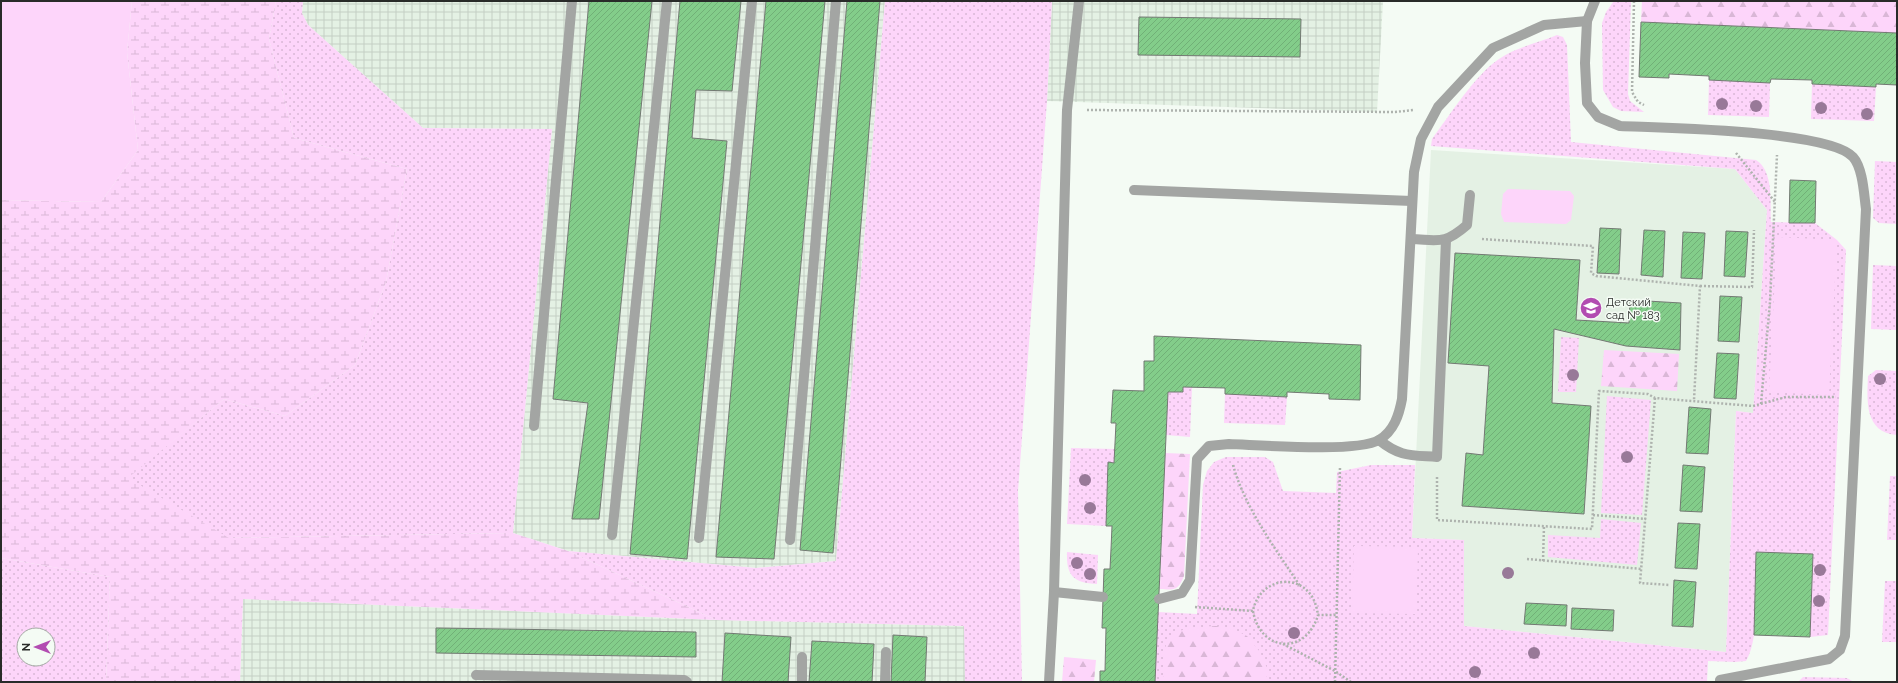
<svg xmlns="http://www.w3.org/2000/svg" width="1898" height="683" font-family="Raleway,sans-serif">
<defs>
<pattern id="industrial-grid" width="8" height="8" patternUnits="userSpaceOnUse"><rect width="8" height="8" fill="#e4f1e4"/><path d="M0 4h8M4 0v8" fill="none" stroke="#c4cfc4"/></pattern>
<pattern id="grass-dots" width="8" height="8" patternUnits="userSpaceOnUse"><rect width="8" height="8" fill="#fdd5fa"/><path d="M2 2h.1M6 6h.1" fill="none" stroke="#d9b7d6" stroke-width="1.8" stroke-linecap="round"/></pattern>
<pattern id="forest-firs" width="22" height="20" patternUnits="userSpaceOnUse"><rect width="22" height="20" fill="#fdd5fa"/><path d="M5 1l3.5 6h-7zM16 11l3.5 6h-7z" fill="#d9b7d6"/></pattern>
<pattern id="wetland-marsh" width="20" height="14" patternUnits="userSpaceOnUse"><rect width="20" height="14" fill="#fdd5fa"/><path d="M1 5h8M5 5V1M11 12h8M15 12V8" fill="none" stroke="#d9b7d6"/></pattern>
<pattern id="building-hatch" width="6" height="6" patternUnits="userSpaceOnUse"><rect width="6" height="6" fill="#83cd8a"/><path d="M-1 1l2-2M0 6l6-6M5 7l2-2" fill="none" stroke="#71b077"/></pattern>
</defs>
<rect width="100%" height="100%" fill="#f4fbf4"/>
<path fill="#e4f1e4" d="M1431,150L1735,169L1767,210L1753,413L1736,411L1726,652L1463,626L1464,540L1412,538Z"/>
<g fill="url(#industrial-grid)">
<path d="M303,1H885L836,561L756,568L568,551L513,533L552,129L423,128L308,25L302,13Z"/>
<path d="M1052,1H1383L1377,112L1047,101Z"/>
<path d="M243,599L716,620L965,626V682H240Z"/>
</g>
<g fill="url(#grass-dots)" fill-rule="evenodd">
<path d="M276,1H303L302,13L308,25L423,128L552,129L513,533L228,538L127,478L224,399L285,416L355,365L386,282L407,169L294,138L269,39Z"/>
<path d="M885,1H1052L1047,101L1018,491L1022,682H965L964,626L716,620L568,551L756,568L836,561Z"/>
<path d="M1614,1H1631L1628,94L1630,101L1644,112L1621,111L1613,107L1603,90L1602,23L1606,12Z"/>
<path d="M1557,35L1563,37L1567,45L1571,142L1756,160C1774,171 1770,203 1771,222L1815,223L1837,240L1846,250L1828,635L1810,637L1756,552C1756,580 1760,639 1746,661L1735,662L1708,661L1707,682H1155L1158,612L1197,614L1203,485L1207,471L1214,462L1226,457H1265L1273,462L1283,491L1336,493L1337,472L1371,465H1415L1412,538L1464,540V626L1726,652L1736,411L1753,413L1767,210L1735,169L1431,146L1432,139C1450,115 1475,75 1499,59C1517,47 1538,43 1557,35Z"/>
<path d="M1709,80L1770,83L1769,117L1708,115Z"/>
<path d="M1812,84L1876,87L1874,121L1811,119Z"/>
<path d="M1875,161L1897,162V224L1879,223L1873,218Z"/>
<path d="M1873,265L1897,266V330L1871,329Z"/>
<path d="M1561,337L1579,338L1576,392H1558Z"/>
<path d="M1876,370L1897,371V435C1864,433 1867,399 1868,376Z"/>
<path d="M1183,387H1192L1190,437L1166,435L1168,392H1183Z"/>
<path d="M1225,394L1287,397L1285,425L1224,423Z"/>
<path d="M1607,396L1651,400L1642,515L1601,513Z"/>
<path d="M1071,448L1115,449L1114,463H1108L1106,526L1067,524Z"/>
<path d="M1890,476H1897V540H1887Z"/>
<path d="M1601,519L1641,523L1637,565L1548,557V535L1600,538Z"/>
<path d="M1067,552L1098,555L1097,584C1074,583 1066,576 1067,552Z"/>
<path d="M1,558L110,577L106,682H1ZM24,635H48V659H24Z"/>
<path d="M1885,581H1897V642H1882Z"/>
<path d="M1803,677L1847,678L1854,682H1798Z"/>
</g>
<g fill="url(#forest-firs)">
<path d="M1642,1H1897V33L1641,22Z"/>
<path d="M1604,350L1679,354L1677,391L1601,386Z"/>
<path d="M1165,453L1190,454L1184,576C1178,591 1174,590 1160,589Z"/>
<path d="M1216,626L1235,630L1247,636L1260,652L1267,668V682H1163C1163,632 1167,629 1216,626Z"/>
<path d="M1064,657L1096,660L1094,682H1062Z"/>
</g>
<path fill="url(#wetland-marsh)" d="M132,1H276L269,39L294,138L407,169L386,282L355,365L285,416L224,399L128,478L229,538L513,533L568,551L716,620L243,599L240,682H106L110,577L1,558V200L101,202L138,150L127,52Z"/>
<g fill="#fdd5fa">
<path d="M1,1H132L127,52L138,150L101,202L1,200Z"/>
<path d="M1508,189L1570,191L1574,196L1571,220L1566,224L1504,222L1501,214L1503,194Z"/>
<path d="M1777,237L1837,240L1829,395L1769,392Z"/>
<path d="M1354,546L1418,547L1416,614L1352,613Z"/>
</g>
<g fill="url(#building-hatch)" stroke="#737973">
<path d="M589,1H652L599,519H572L588,403L553,399Z"/>
<path d="M680,1H741L732,91L696,90L692,138L727,141L687,559L630,554Z"/>
<path d="M766,1H825L774,559L716,557Z"/>
<path d="M847,1H880L833,553L800,550Z"/>
<path d="M1139,17L1301,19L1300,57L1138,55Z"/>
<path d="M1641,22L1897,33V85L1876,84V87L1812,84V80L1771,79L1770,83L1709,80V76L1669,74V78L1639,77Z"/>
<path d="M1790,180L1816,181L1815,223H1789Z"/>
<path d="M1600,228L1621,229L1619,274L1597,273Z"/>
<path d="M1644,230L1665,231L1663,277L1641,275Z"/>
<path d="M1726,231L1748,232L1745,277L1724,276Z"/>
<path d="M1683,232L1705,233L1702,279L1681,278Z"/>
<path d="M1455,253L1580,260L1576,320L1629,323L1630,300L1681,303L1680,350L1626,346L1554,329L1552,403L1591,406L1584,514L1462,506L1466,453L1483,455L1489,366L1448,363Z"/>
<path d="M1720,296L1742,297L1739,342L1718,341Z"/>
<path d="M1154,336L1361,345L1360,400L1329,399V394L1287,392V397L1225,394V388L1183,387V392H1168L1155,682H1100V671H1105L1106,628H1102L1104,569H1110L1111,549L1112,526H1106L1108,462L1114,463L1116,423H1111L1113,390L1144,391V361H1154Z"/>
<path d="M1717,353L1739,354L1736,399L1714,398Z"/>
<path d="M1689,407L1711,409L1708,454L1686,453Z"/>
<path d="M1683,465L1705,467L1702,512L1680,511Z"/>
<path d="M1678,523L1700,524L1697,569L1675,568Z"/>
<path d="M1756,552L1813,554L1810,637L1754,635Z"/>
<path d="M1674,580L1696,582L1693,627L1672,626Z"/>
<path d="M1526,603L1567,605L1566,626L1524,624Z"/>
<path d="M1572,608L1614,610L1613,631L1571,629Z"/>
<path d="M436,628L696,632V657L436,653Z"/>
<path d="M725,633L791,637L788,682H722Z"/>
<path d="M893,635L927,637L925,682H891Z"/>
<path d="M812,641L874,644L872,682H809Z"/>
</g>
<g fill="none" stroke-linecap="round" stroke-linejoin="round">
<g stroke="#aeb3ae" stroke-width="2.5" stroke-dasharray="2 2" stroke-linecap="butt">
<path d="M1634,1L1632,92L1638,102L1644,105"/>
<path d="M1087,110L1395,112L1414,110"/>
<path d="M1736,153L1775,202"/>
<path d="M1482,239L1593,246L1591,273L1596,276L1700,286L1694,400"/>
<path d="M1700,286L1752,287L1754,230"/>
<path d="M1655,398L1640,583L1670,585"/>
<path d="M1761,404L1770,302L1777,155"/>
<path d="M1233,465C1245,508 1275,548 1300,586"/>
<path d="M1437,477V520L1592,529L1599,391L1648,394L1655,398L1753,406L1786,397H1836"/>
<path d="M1593,515L1646,519"/>
<path d="M1527,559L1642,569"/>
<path d="M1543,561L1544,526"/>
<path d="M1195,607L1253,611C1258,582 1293,571 1311,595C1315,601 1317,608 1318,615H1337"/>
<path d="M1253,611C1260,652 1306,656 1318,615"/>
<path d="M1283,644L1335,671L1351,682"/>
<path d="M1335,682L1340,467"/>
</g>
<g stroke="#a3a5a3" stroke-width="10">
<path d="M1595,1L1587,21L1585,63L1587,103L1598,117L1620,126C1661,128 1829,130 1853,157C1863,168 1864,195 1866,209L1845,636L1840,650L1829,659L1720,680"/>
<path d="M1134,190L1412,201"/>
<path d="M1411,239C1439,240 1444,245 1467,225L1470,195"/>
<path d="M534,426L572,1"/>
<path d="M1379,440C1400,457 1411,455 1437,457L1446,240"/>
<path d="M612,535L667,1"/>
<path d="M699,538L752,1"/>
<path d="M790,540L836,1"/>
<path d="M1054,592L1103,597"/>
<path d="M1159,599L1182,593L1190,580L1197,459L1209,446L1229,444C1259,445 1356,453 1379,440C1394,431 1399,415 1402,399L1414,172L1421,139L1438,107L1493,48L1544,25L1587,21"/>
<path d="M476,675L684,680L687,682"/>
<path d="M802,682V657"/>
<path d="M885,682L886,652"/>
</g>
<path stroke="#a3a5a3" stroke-width="10" d="M1049,682L1054,592L1067,110L1079,1"/>
</g>
<g fill="#987998">
<circle cx="1722" cy="104" r="6"/>
<circle cx="1756" cy="106" r="6"/>
<circle cx="1821" cy="108" r="6"/>
<circle cx="1867" cy="114" r="6"/>
<circle cx="1573" cy="375" r="6"/>
<circle cx="1880" cy="379" r="6"/>
<circle cx="1627" cy="457" r="6"/>
<circle cx="1085" cy="480" r="6"/>
<circle cx="1090" cy="508" r="6"/>
<circle cx="1077" cy="563" r="6"/>
<circle cx="1820" cy="570" r="6"/>
<circle cx="1508" cy="573" r="6"/>
<circle cx="1090" cy="574" r="6"/>
<circle cx="1819" cy="601" r="6"/>
<circle cx="1294" cy="633" r="6"/>
<circle cx="1534" cy="653" r="6"/>
<circle cx="1475" cy="672" r="6"/>
</g>
<defs>
<g id="school-disc" transform="scale(1.15)"><circle r="9.5" fill="#b24cb1" stroke="#f4fbf4"/><path d="M0-5L7-2L0 1L-7-2ZM-4 1L0 2.5L4 1V4Q0 6-4 4Z" fill="#fff"/></g>
</defs>
<g fill-rule="evenodd">
<use href="#school-disc" x="1591" y="308"/>
</g>
<g text-anchor="middle" stroke-width="3" stroke-linejoin="round" paint-order="stroke">
<g font-size="11" fill="#292b29" stroke="#f4fbf4" text-anchor="start">
<text x="1606" y="306">Детский<tspan x="1606" dy="13">сад № 183</tspan></text>
</g>
</g>
<rect width="1898" height="683" fill="none" stroke="#292b29" stroke-width="4"/>
<g transform="translate(36 647) rotate(270)"><circle r="19" fill="#f4fbf4" stroke="#a3a8a3"/>
<path d="M0-3L7 15L0 10L-7 15Z" fill="#b24cb1"/>
<text y="-6" font-size="11" font-weight="bold" text-anchor="middle" fill="#292b29">N</text>
</g>
</svg>
